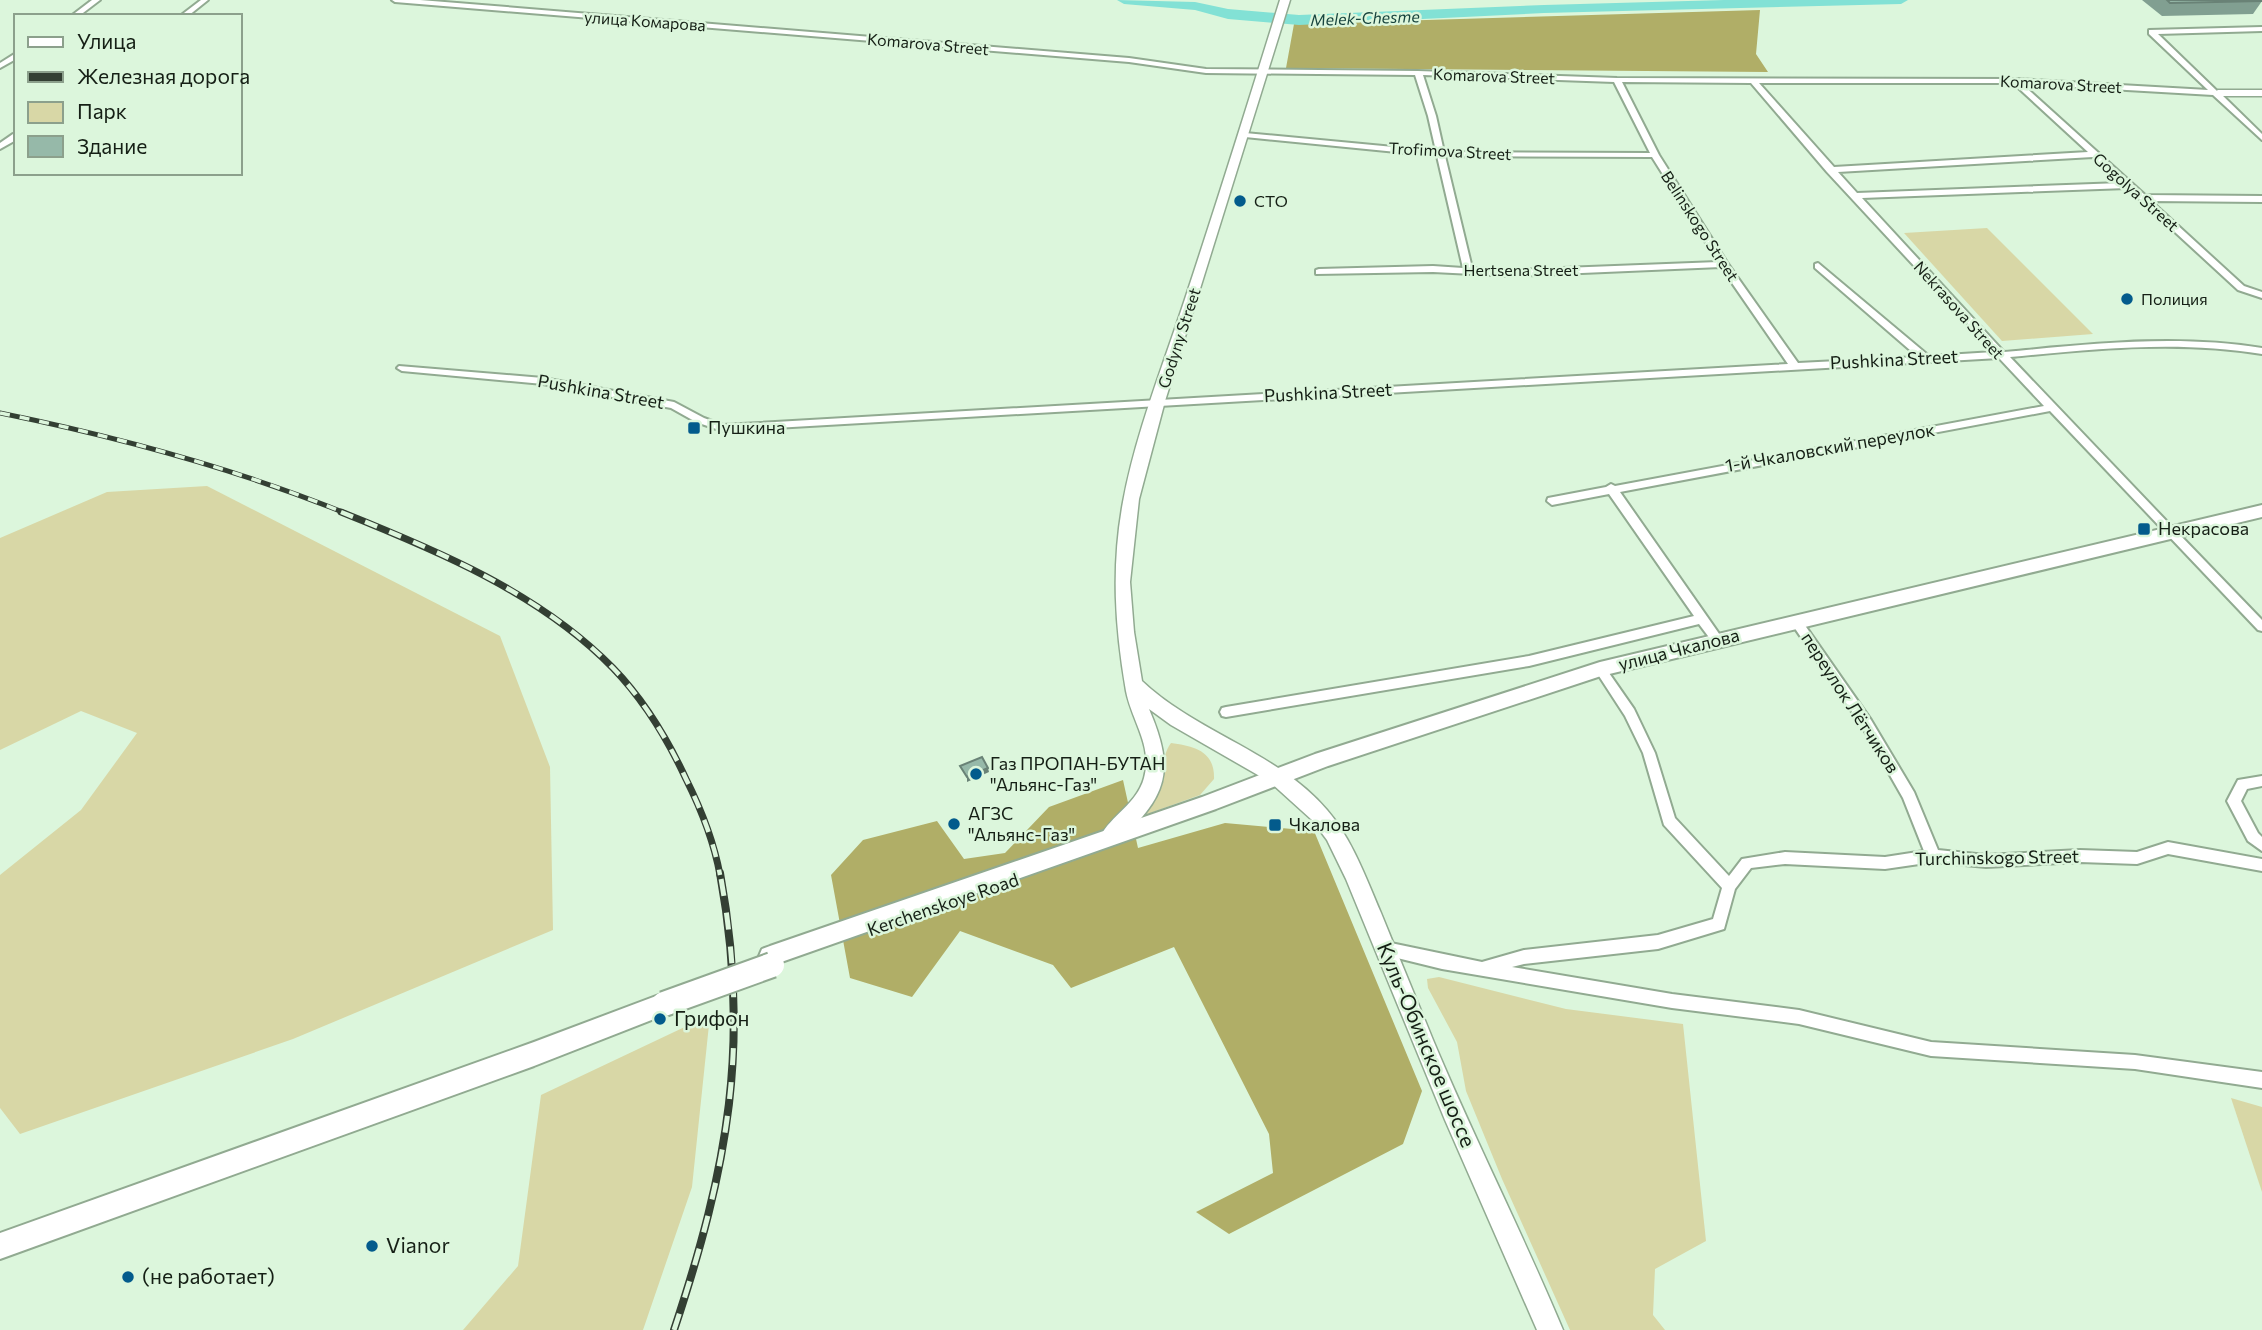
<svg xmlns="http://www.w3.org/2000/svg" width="2262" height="1330" font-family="Commissioner,sans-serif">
<rect width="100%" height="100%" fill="#dcf6dc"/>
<g fill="#d8d7a6">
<path d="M1987,228L2093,334L2002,341L1904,233Z"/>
<path d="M207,486L500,636L550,767L553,930L293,1039L20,1134L0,1108V875L81,810L137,733L81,711L0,750V538L107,492Z"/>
<path d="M1171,743C1194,746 1215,751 1214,779L1200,795L1142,816C1150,805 1160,796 1163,782C1166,767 1161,757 1171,743Z"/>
<path d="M1439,977L1566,1009L1683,1024L1706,1241L1655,1269L1653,1315L1665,1330H1570L1502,1179L1466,1091L1457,1042L1428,988L1427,979Z"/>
<path d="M710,1015L692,1187L643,1330H463L518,1266L541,1095Z"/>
<path d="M2231,1098L2262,1107V1192Z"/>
</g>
<g fill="#b0ae67">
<path d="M1760,10L1756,54L1768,72L1286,68L1294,24Z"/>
<path d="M1123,780L1138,848L1225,823L1314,831L1422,1091L1403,1144L1229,1234L1196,1212L1273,1173L1269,1134L1174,947L1071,988L1053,965L960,931L912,997L850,978L831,875L863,840L937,821L964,859L1005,853L1049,807Z"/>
</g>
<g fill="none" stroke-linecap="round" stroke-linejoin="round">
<path fill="#82e1d5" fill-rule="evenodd" d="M1117,0L1195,2L1228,9L1299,15L1544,5L1724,0H1908L1901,4L1544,13L1299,25L1228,19L1195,10L1124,4Z"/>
<g stroke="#91aa91" stroke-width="4">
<g id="minor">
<path d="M92,0H100L79,16H71Z"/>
<path d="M201,0H208L188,16H180Z"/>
<path d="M392,0H420L1129,58L1206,69L1418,71L1617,78L2015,79L2208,90L2149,34V30L2262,27V31L2158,34L2217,91H2221V94L2262,134V140L2213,95L2022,84L2145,195L2262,196V202L2151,201L2244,286L2262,292V298L2238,290L2127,188L1862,198L2004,352C2091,344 2176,334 2262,348V354C2177,340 2094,349 2010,357L2175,530L2176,534L2180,535L2262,620V631L2258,630L2050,411L1620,492L1722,638L1724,641L1722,644H1714L1699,624L1529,666L1226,717L1222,716L1220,712L1222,708L1226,707L1529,656L1694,616L1609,494L1552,505L1547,501L1548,498L1606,487L1611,484L1615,486L2044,406L1999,358L722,431L696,422L671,408L543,384L402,371L397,368L399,366L543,378L674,402L704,418L723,425L1788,364L1721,267L1512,276L1433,272L1316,274V270L1319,269L1433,266L1463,268L1437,156L1245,137L1241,135L1245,133L1436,151L1428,116L1415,75L1206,73L1129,62L395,2ZM1423,75L1614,82L1650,153L1444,152L1436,116ZM1622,82L1751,83L1827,172L1994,352L1929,356L1818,263L1815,264V268L1918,357L1798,363L1728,264L1659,155ZM1759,83H2013L2088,152L1834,167ZM1445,156L1652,157L1718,262L1512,270L1472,268ZM2093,157L2121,183L1857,193L1838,172Z"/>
<path d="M16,53V59L0,68V63Z"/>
<path d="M13,134H16V140L0,149V143Z"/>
<path d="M1800,623L1804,624L1871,720L1914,792L1938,850L1986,855L2080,850L2137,852L2168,842L2262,859V871L2168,854L2137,864L2080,862L1986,867L1933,862L1885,869L1785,864L1751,868L1735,889L1724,929L1658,949L1524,964L1512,967L1672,994L1799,1010L1931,1042L2135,1055L2262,1072V1088L2135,1069L1931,1056L1799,1024L1672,1008L1442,969L1381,954L1379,949L1381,944L1386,942L1482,962L1524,950L1658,935L1713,919L1722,888L1664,825L1643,753L1625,716L1599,676L1601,673H1609L1634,709L1655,753L1675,818L1729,876L1742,859L1785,852L1885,857L1924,851L1903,798L1863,728L1794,627Z"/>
<path d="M2262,776V786L2247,789L2241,801L2258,833L2262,837V851L2248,841L2227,801L2238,780Z"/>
</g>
</g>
<g stroke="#91aa91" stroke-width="3">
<path id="tertiary" d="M2262,90V96H2218L2213,93L2218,90Z"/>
</g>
<g stroke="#91aa91" stroke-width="3">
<path id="secondary" d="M1280,0H1290L1165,401L1139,499L1130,582L1134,632L1142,681C1197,733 1278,752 1327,810C1352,839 1366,878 1381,913C1398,955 1416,998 1433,1040C1474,1138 1522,1232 1563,1330H1537L1445,1120L1346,879L1327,840L1312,820L1270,782L1171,725L1149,709C1176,772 1167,796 1117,843L1110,845L1103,843L1100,837C1111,815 1137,804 1144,778C1153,745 1132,722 1126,691C1115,627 1111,567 1123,502C1136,432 1163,366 1185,299C1218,199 1249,100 1280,0Z"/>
</g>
<g stroke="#91aa91" stroke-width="4">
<g id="primary">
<path d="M2262,505V517L1601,676L1328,766L1216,809L770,966L762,963L759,956L762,949L770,946L1202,797L1315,754L1600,662Z"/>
<path d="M664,993L672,996L676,1004L672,1012L534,1066L0,1259V1233L534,1042Z"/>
</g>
</g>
<use href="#minor" fill="#fff" fill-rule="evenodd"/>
<use href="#tertiary" fill="#fff" fill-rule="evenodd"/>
<use href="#secondary" fill="#fff" fill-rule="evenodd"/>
<use href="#primary" fill="#fff" fill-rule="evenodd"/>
<g stroke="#333f33" stroke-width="5">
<path id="rail-far2" d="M0,413C118,437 234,468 345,513"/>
</g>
<g stroke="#333f33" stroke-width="7">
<path id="rail-far1" d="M341,512C436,550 540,593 613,668C643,699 668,740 686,779C701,809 714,842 720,875"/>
</g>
<g stroke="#333f33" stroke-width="8">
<path id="rail" d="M674,1330C728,1168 751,1043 720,873"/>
</g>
<use href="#rail-far2" stroke="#dcf6dc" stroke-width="3.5" stroke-dasharray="10" stroke-linecap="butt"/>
<use href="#rail-far1" stroke="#dcf6dc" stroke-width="4.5" stroke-dasharray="13" stroke-linecap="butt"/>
<use href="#rail" stroke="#dcf6dc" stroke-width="5" stroke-dasharray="17" stroke-linecap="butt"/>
<g stroke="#91aa91" stroke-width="28" stroke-linecap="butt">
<path id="primary-bridge" d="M664,1004L772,965"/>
</g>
<use href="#primary-bridge" stroke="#fff" stroke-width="24"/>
</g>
<path fill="#819f91" d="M2142,0H2261L2262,1L2253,14L2162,16Z"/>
<path fill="#698276" d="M988,768L989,772L967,782V777Z"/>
<g fill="#96b9a9" stroke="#698276" stroke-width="2">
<path d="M2167,0H2261L2262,1L2170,3Z"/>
<path d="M982,757L988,768L967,777L960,766Z"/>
</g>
<g fill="#035b8c" stroke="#dcf6dc" stroke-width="2.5">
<circle cx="1240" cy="201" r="7"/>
<circle cx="2127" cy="299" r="7"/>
<rect x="687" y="421" width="14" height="14" rx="3.5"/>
<rect x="2137" y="522" width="14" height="14" rx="3.5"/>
<circle cx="976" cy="774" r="7"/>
<circle cx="954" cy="824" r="7"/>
<rect x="1268" y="818" width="14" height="14" rx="3.5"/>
<circle cx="660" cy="1019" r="7"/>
<circle cx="372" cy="1246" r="7"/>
<circle cx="128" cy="1277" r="7"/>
</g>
<g text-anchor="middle" stroke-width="5" stroke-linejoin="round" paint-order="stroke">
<g font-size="16" font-style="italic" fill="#18443e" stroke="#dcf6dc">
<text transform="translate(1365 18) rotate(-2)" y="6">Melek-Chesme</text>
</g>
<g font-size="16" fill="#151f15" stroke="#dcf6dc">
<text transform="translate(645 21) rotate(4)" y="6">улица Комарова</text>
<text transform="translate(928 44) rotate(5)" y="6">Komarova Street</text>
<text transform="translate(1494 76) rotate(2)" y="6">Komarova Street</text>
<text transform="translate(2061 84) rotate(3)" y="6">Komarova Street</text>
<text transform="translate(1450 151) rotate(3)" y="6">Trofimova Street</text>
<text transform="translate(2136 192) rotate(42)" y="6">Gogolya Street</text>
<text transform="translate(1700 226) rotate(57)" y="6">Belinskogo Street</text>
<text x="1521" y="276">Hertsena Street</text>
<text transform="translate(1959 310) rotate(48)" y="6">Nekrasova Street</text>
<text transform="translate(1179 338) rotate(-72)" y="6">Godyny Street</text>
</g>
<g font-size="16" fill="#151f15" stroke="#dcf6dc" text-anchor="start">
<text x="1254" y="207">СТО</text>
<text x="2141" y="305">Полиция</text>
</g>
<g font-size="18" fill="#151f15" stroke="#dcf6dc">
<text transform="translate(1894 360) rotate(-3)" y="6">Pushkina Street</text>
<text transform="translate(601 392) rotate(10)" y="6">Pushkina Street</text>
<text transform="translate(1328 393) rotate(-3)" y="6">Pushkina Street</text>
<text transform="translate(1830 448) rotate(-10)" y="6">1-й Чкаловский переулок</text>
<text transform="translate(1679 650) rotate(-14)" y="6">улица Чкалова</text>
<text transform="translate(1850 703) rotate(57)" y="6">переулок Лётчиков</text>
<text transform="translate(1997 858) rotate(-1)" y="6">Turchinskogo Street</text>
<text transform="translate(943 905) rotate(-19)" y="6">Kerchenskoye Road</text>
</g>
<g font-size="18" fill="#151f15" stroke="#dcf6dc" text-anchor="start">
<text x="708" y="434">Пушкина</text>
<text x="2158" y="535">Некрасова</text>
<text x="990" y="770">Газ ПРОПАН-БУТАН<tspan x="990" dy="21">"Альянс-Газ"</tspan></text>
<text x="968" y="820">АГЗС<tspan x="968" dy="21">"Альянс-Газ"</tspan></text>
<text x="1289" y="831">Чкалова</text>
</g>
<g font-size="21" fill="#151f15" stroke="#dcf6dc" text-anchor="start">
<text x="674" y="1026">Грифон</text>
<text x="386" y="1253">Vianor</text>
<text x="142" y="1284">(не работает)</text>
</g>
<g font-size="21" fill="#151f15" stroke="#dcf6dc">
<text transform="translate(1426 1045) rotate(67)" y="7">Куль-Обинское шоссе</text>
</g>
</g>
<rect x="14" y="14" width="228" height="161" fill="#dcf6dc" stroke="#8ca08c" stroke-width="2"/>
<rect x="28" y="37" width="35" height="10" fill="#ffffff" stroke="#8ca08c" stroke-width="2"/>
<text x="77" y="49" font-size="21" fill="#151f15">Улица</text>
<rect x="28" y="72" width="35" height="10" fill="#333f33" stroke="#8ca08c" stroke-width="2"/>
<text x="77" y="84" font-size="21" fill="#151f15">Железная дорога</text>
<rect x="28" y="102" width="35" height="21" fill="#d8d7a6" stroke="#8ca08c" stroke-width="2"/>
<text x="77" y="119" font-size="21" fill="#151f15">Парк</text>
<rect x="28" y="136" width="35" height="21" fill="#96b9a9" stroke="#8ca08c" stroke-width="2"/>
<text x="77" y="154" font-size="21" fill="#151f15">Здание</text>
</svg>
